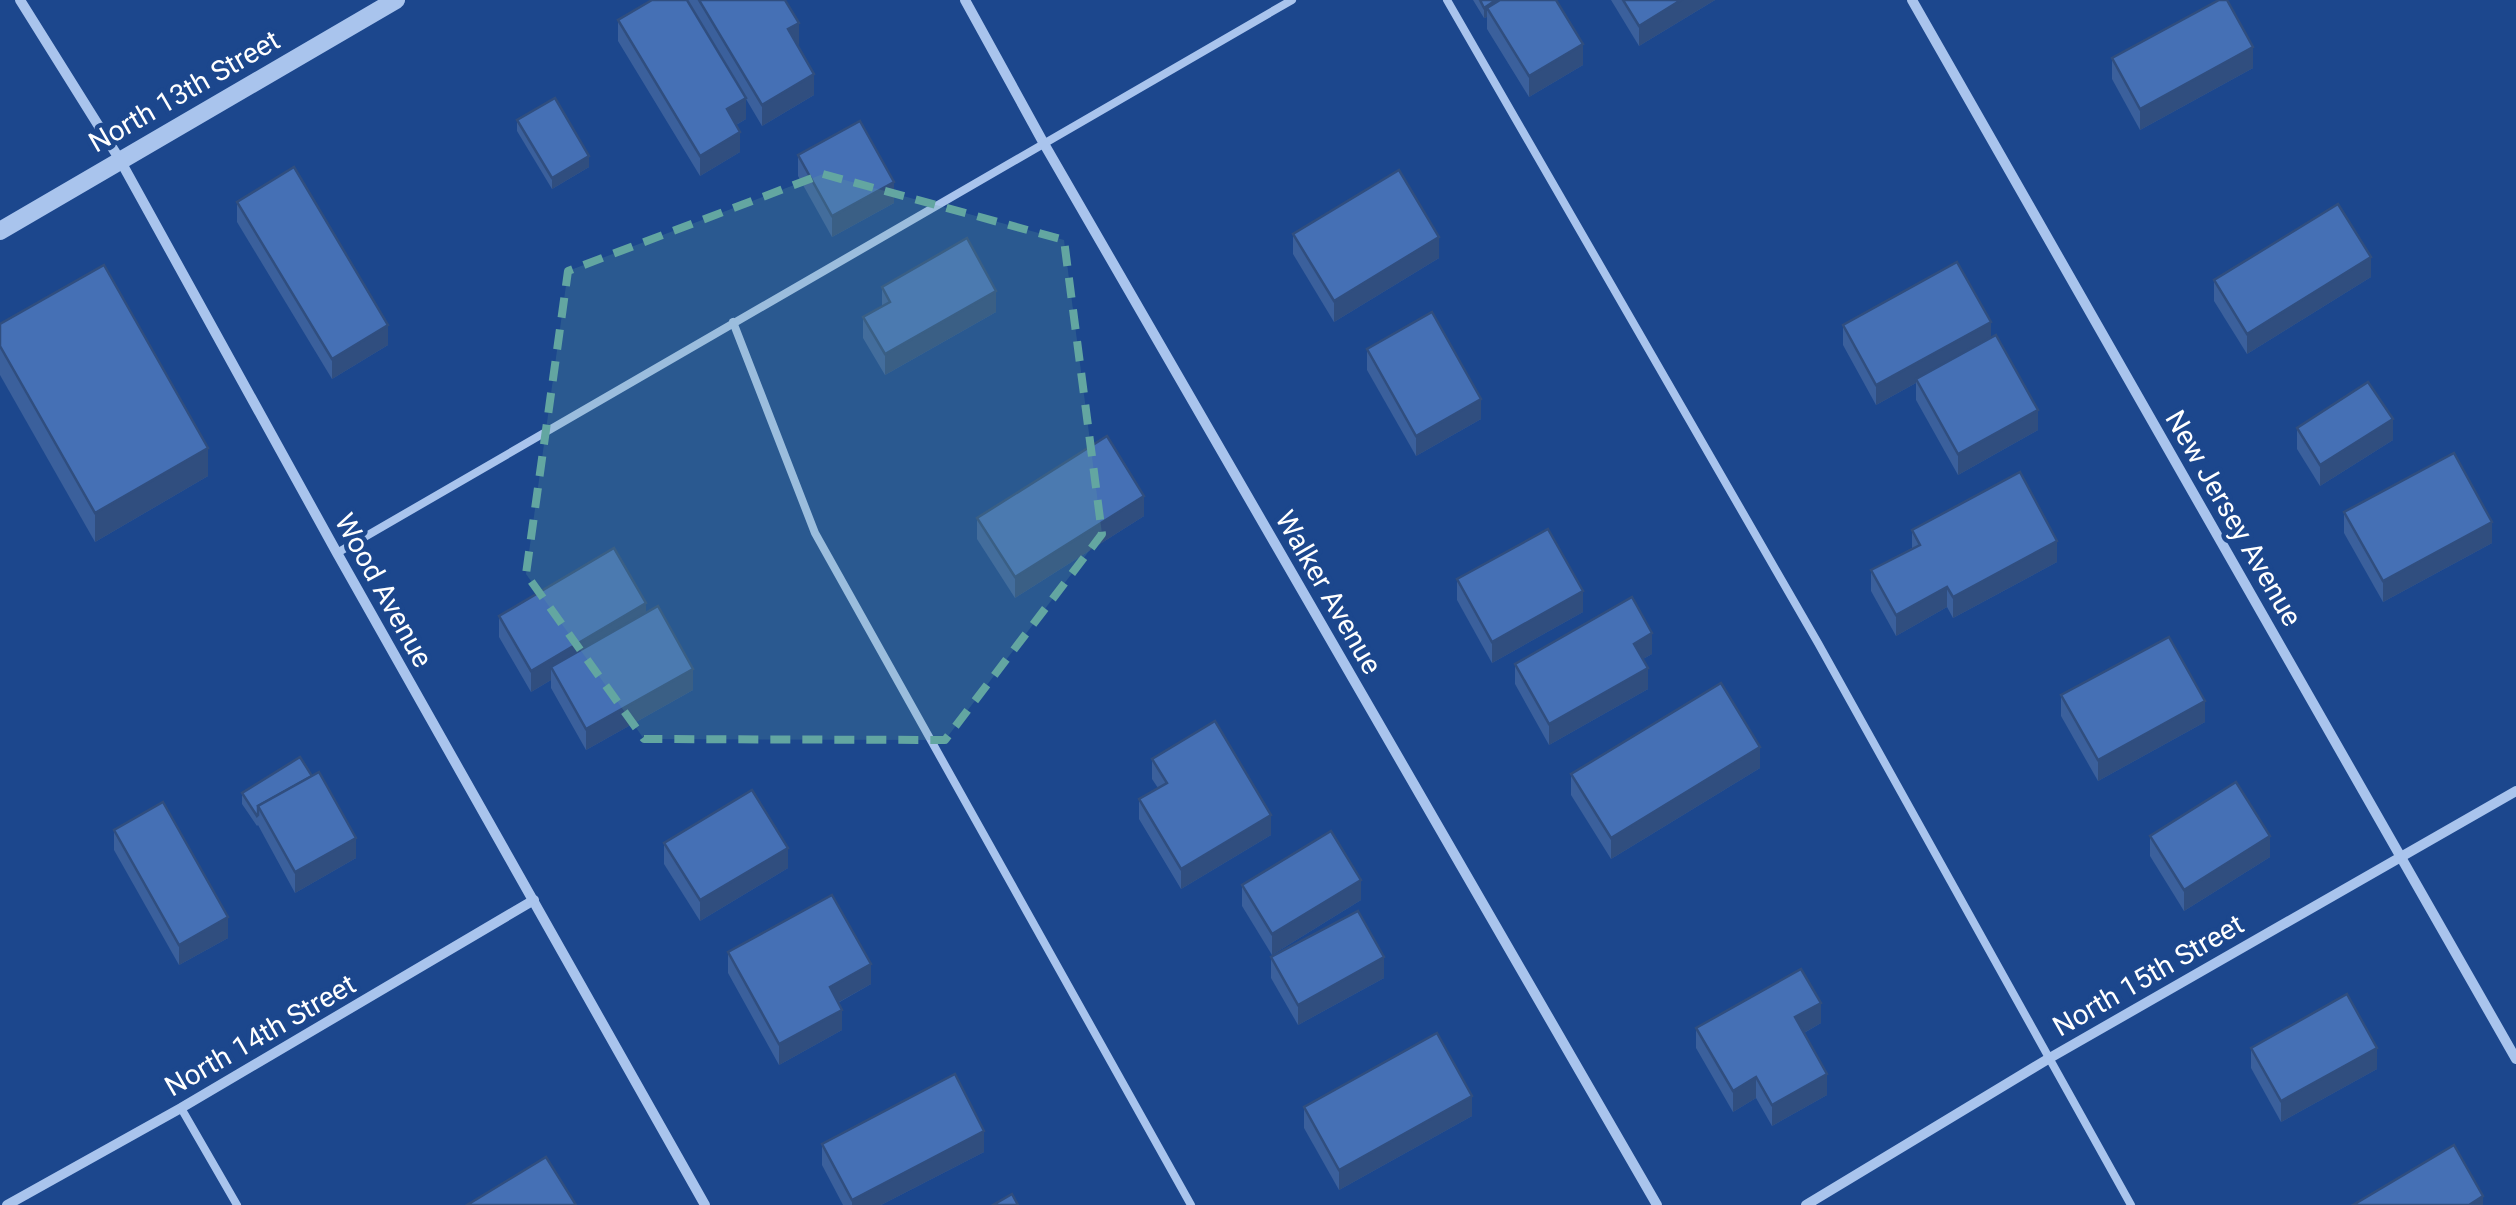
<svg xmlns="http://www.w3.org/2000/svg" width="2516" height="1205" font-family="Roboto,sans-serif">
<rect width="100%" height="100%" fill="#1c478d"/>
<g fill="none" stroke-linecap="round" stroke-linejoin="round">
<g stroke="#a9c4ed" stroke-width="8">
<path d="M1447,0L1818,643L2131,1205"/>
<path d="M733,322L815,533L1191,1205"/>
<path d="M337,553L1292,0"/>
<path d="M181,1108L237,1205"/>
</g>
<g stroke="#a9c4ed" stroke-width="10">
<path d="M20,0L120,160L337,553L705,1205"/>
<path d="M965,0L1043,142L1657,1205"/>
<path d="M1912,0L2516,1059"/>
<path d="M7,1205L181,1108L534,900"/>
<path d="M1806,1205L2048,1059L2516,791"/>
</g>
<path stroke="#a9c4ed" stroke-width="18" d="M0,231L396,0"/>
</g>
<g fill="#3b609c">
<path d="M652,0H785L799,44L797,45L814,95L762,126L746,99V119L736,125L740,152L700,176L618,41V20Z"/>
<path d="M1473,0H1556L1583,65L1529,97L1487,29V17L1484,18Z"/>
<path d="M1611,0H1715L1639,46Z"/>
<path d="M2112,58L2253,68L2140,130L2112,79Z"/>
<path d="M517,120L589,167L552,189L517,131Z"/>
<path d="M798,155L894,203L832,237L798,176Z"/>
<path d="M237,202L388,345L332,379L237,222Z"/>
<path d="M1293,234L1439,258L1334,322L1293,254Z"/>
<path d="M2371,277L2247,354L2214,301V280Z"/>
<path d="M882,287L996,312L885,375L863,338V317L882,307Z"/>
<path d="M0,324L208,476L95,542L0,375Z"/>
<path d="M1843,325L1991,338L2038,430L1958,475L1916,400V383L1876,405L1843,345Z"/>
<path d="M1367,349L1481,419L1416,456L1367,370Z"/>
<path d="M2297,428L2393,440L2320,486L2297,449Z"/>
<path d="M2344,512L2492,543L2383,602L2344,533Z"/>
<path d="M1144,516L1015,598L977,539V518Z"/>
<path d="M1912,530L2057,562L1953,618L1947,607L1896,636L1871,591V570L1912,548Z"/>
<path d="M1457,579L1583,612L1492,663L1457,600Z"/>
<path d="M646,613L693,690L586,750L551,688V680L531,692L499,637V616Z"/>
<path d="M1652,654L1643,659L1648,689L1549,745L1515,684V664Z"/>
<path d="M2061,695L2205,722L2098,781L2061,716Z"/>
<path d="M1152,759L1271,835L1181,889L1139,819V799L1158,788L1152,779Z"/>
<path d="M1760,768L1611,859L1571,795V774Z"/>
<path d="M242,793L356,858L295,893L258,825L257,826L242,804Z"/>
<path d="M114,830L228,938L179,965L114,850Z"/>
<path d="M2150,836L2270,857L2184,911L2150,856Z"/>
<path d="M664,843L788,868L700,921L664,864Z"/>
<path d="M1242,885L1361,900L1272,955L1242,906Z"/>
<path d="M728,952L871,984L838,1003L842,1030L779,1065L728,973Z"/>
<path d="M1271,957L1384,978L1298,1025L1271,978Z"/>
<path d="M1821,1023L1804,1033L1827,1095L1772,1126L1756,1098L1733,1112L1696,1048V1028Z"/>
<path d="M2251,1048L2377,1069L2281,1122L2251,1068Z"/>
<path d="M1304,1107L1472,1116L1339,1190L1304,1128Z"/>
<path d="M822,1144L984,1152L881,1205H843L822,1165Z"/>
</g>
<g fill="#304e7f">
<path d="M1496,0H1514L1487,8V17L1484,18V8Z"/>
<path d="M1681,0H1715L1639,46V26Z"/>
<path d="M799,23V44L788,50V29Z"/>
<path d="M1583,44V65L1529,97V76Z"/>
<path d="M2253,47V68L2140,130V109Z"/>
<path d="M814,74V95L762,126V105Z"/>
<path d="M746,98V119L727,130V109Z"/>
<path d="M740,132V152L700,176V156Z"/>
<path d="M589,156V167L552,189V178Z"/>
<path d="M894,182V203L832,237V216Z"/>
<path d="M1439,237V258L1334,322V301Z"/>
<path d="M2371,257V277L2247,354V334Z"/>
<path d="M996,291V312L885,375V354Z"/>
<path d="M1991,322V342L1916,379V383L1876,405V385Z"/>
<path d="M388,325V345L332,379V359Z"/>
<path d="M1481,399V419L1416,456V436Z"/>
<path d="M2038,410V430L1958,475V454Z"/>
<path d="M2393,419V440L2320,486V465Z"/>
<path d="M208,448V476L95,542V513Z"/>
<path d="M1144,496V516L1015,598V577Z"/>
<path d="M2492,522V543L2383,602V581Z"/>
<path d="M2057,541V562L1953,618V597Z"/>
<path d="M1947,587V607L1896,636V615Z"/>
<path d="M1583,591V612L1492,663V642Z"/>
<path d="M646,603V624L551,667V680L531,692V671Z"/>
<path d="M1652,633V654L1634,664V644Z"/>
<path d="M1648,668V689L1549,745V724Z"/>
<path d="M693,669V690L586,750V729Z"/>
<path d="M2205,701V722L2098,781V760Z"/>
<path d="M1760,747V768L1611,859V838Z"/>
<path d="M1271,815V835L1181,889V869Z"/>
<path d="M2270,836V857L2184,911V890Z"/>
<path d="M356,838V858L295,893V872Z"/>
<path d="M788,848V868L700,921V900Z"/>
<path d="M1361,880V900L1272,955V934Z"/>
<path d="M228,917V938L179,965V945Z"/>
<path d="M1384,957V978L1298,1025V1005Z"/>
<path d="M871,964V984L830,1007V987Z"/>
<path d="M1821,1003V1023L1795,1038V1017Z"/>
<path d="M842,1010V1030L779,1065V1044Z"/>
<path d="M2377,1048V1069L2281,1122V1101Z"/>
<path d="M1827,1074V1095L1772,1126V1105Z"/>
<path d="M1756,1077V1098L1733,1112V1091Z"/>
<path d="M1472,1096V1116L1339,1190V1170Z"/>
<path d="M984,1131V1152L881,1205H852V1200Z"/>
<path d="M2483,1196V1205H2469Z"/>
</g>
<g fill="#4570b5" stroke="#304e7f" stroke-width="2.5">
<path d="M652,0H687L746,98L727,109L740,132L700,156L618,20Z"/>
<path d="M699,0H785L799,23L788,29L814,74L762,105Z"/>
<path d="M1480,0H1496L1484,8Z"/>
<path d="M1500,0H1556L1583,44L1529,76L1487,8Z"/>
<path d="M1623,0H1681L1639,26Z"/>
<path d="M2219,0H2227L2253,47L2140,109L2112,58Z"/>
<path d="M555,98L589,156L552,178L517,120Z"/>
<path d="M860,121L894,182L832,216L798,155Z"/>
<path d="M294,167L388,325L332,359L237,202Z"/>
<path d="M1399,170L1439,237L1334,301L1293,234Z"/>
<path d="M2338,204L2371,257L2247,334L2214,280Z"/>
<path d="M967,238L996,291L885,354L863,317L890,302L882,287Z"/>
<path d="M1957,262L1991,322L1876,385L1843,325Z"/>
<path d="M104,265L208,448L95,513L0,346V324Z"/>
<path d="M1432,312L1481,399L1416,436L1367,349Z"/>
<path d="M1996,335L2038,410L1958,454L1916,379Z"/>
<path d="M2368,382L2393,419L2320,465L2297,428Z"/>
<path d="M1107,436L1144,496L1015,577L977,518Z"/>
<path d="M2454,453L2492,522L2383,581L2344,512Z"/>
<path d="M2020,472L2057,541L1953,597L1947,587L1896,615L1871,570L1920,545L1912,530Z"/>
<path d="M1548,529L1583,591L1492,642L1457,579Z"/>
<path d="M614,548L646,603L531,671L499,616Z"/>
<path d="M1632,597L1652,633L1634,644L1648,668L1549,724L1515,664Z"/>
<path d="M658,606L693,669L586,729L551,667Z"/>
<path d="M2169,637L2205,701L2098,760L2061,695Z"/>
<path d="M1721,683L1760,747L1611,838L1571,774Z"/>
<path d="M1215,721L1271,815L1181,869L1139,799L1167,783L1152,759Z"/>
<path d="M300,757L312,776L258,806V815L257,816L242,793Z"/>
<path d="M319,772L356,838L295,872L258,806Z"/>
<path d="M2236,782L2270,836L2184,890L2150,836Z"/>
<path d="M752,790L788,848L700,900L664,843Z"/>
<path d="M163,802L228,917L179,945L114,830Z"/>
<path d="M1331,831L1361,880L1272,934L1242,885Z"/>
<path d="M832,895L871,964L830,987L842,1010L779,1044L728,952Z"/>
<path d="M1358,911L1384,957L1298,1005L1271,957Z"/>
<path d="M1801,969L1821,1003L1795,1017L1827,1074L1772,1105L1756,1077L1733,1091L1696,1028Z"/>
<path d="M2347,994L2377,1048L2281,1101L2251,1048Z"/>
<path d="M1437,1033L1472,1096L1339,1170L1304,1107Z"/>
<path d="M955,1074L984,1131L852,1200L822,1144Z"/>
<path d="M2454,1145L2483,1196L2469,1205H2353Z"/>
<path d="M546,1157L576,1205H467Z"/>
<path d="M1012,1194L1018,1205H993Z"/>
</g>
<path fill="#63a6a1" fill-opacity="0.2" stroke="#63a6a1" stroke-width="8" stroke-dasharray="20 12" stroke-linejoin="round" d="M823,174L1064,240L1102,534L945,740L644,739L526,574L568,271Z"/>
<g text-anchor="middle" stroke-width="9" stroke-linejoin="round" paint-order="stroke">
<g font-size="28" fill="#fff" stroke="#1c478d">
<text transform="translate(184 91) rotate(-30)" y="10">North 13th Street</text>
<text transform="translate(2234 518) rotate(60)" y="10">New Jersey Avenue</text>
<text transform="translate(384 590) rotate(61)" y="10">Wood Avenue</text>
<text transform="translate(1329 592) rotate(60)" y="10">Walker Avenue</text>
<text transform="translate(2148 975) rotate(-30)" y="10">North 15th Street</text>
<text transform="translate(260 1035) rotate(-30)" y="10">North 14th Street</text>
</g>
</g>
</svg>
